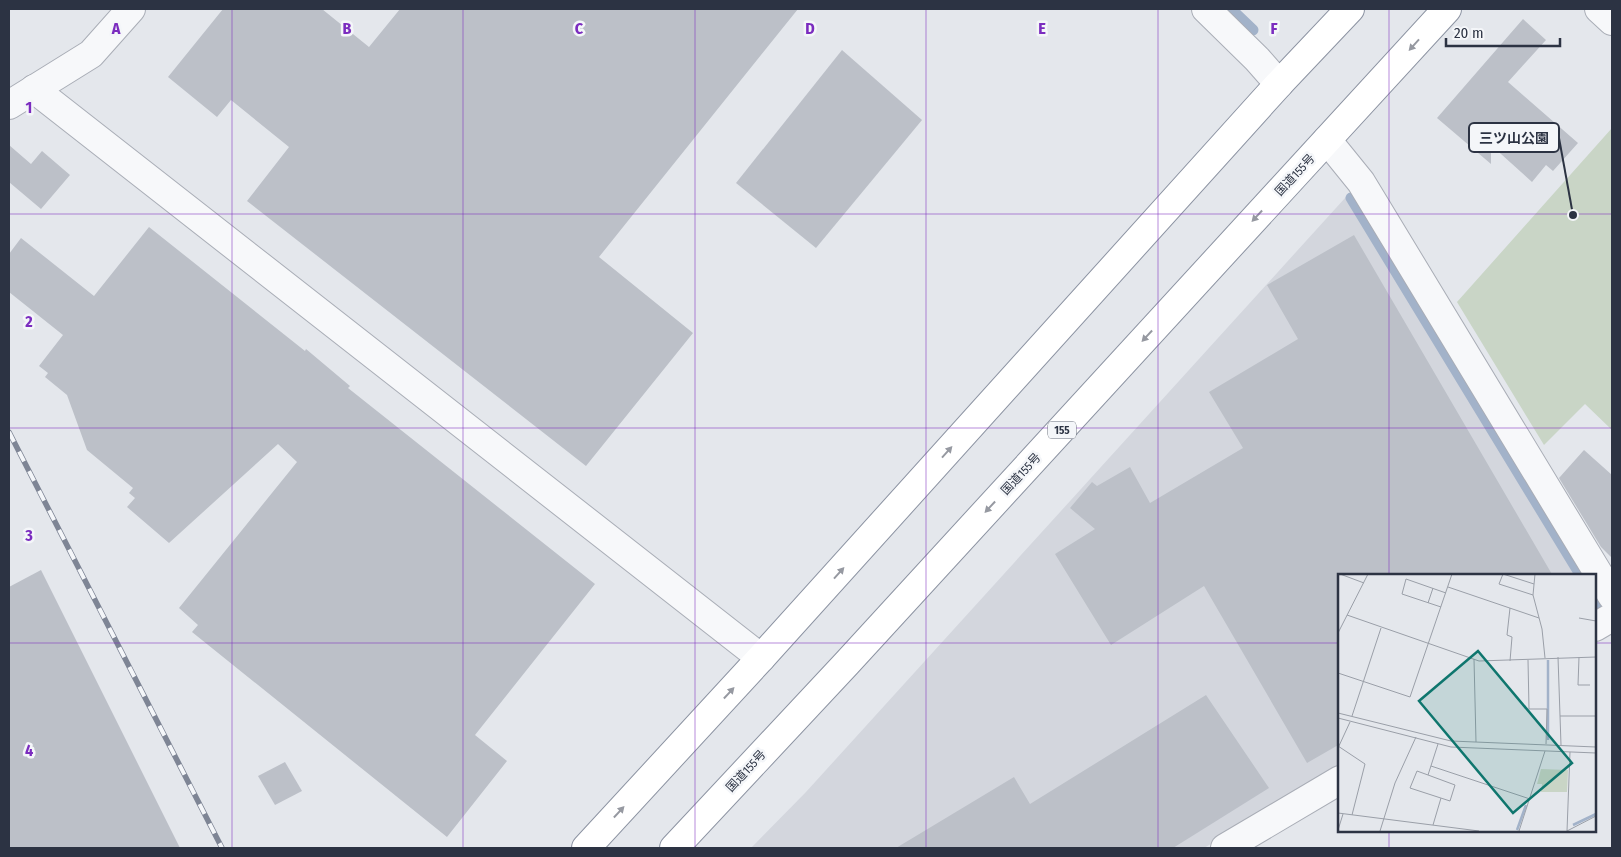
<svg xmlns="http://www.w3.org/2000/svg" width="1621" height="857" font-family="'Fira Sans Condensed','Noto Sans JP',sans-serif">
<rect width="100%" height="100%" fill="#e4e7ec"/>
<path fill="#d3d6dd" d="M1355,187L1592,576H1340V767L1204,848H751L806,792Z"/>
<path fill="#c9d5c6" d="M1612,128V430L1585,404L1544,445L1457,302Z"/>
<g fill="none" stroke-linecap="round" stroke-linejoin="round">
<g stroke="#a2b2c9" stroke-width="11">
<path d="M1231,9L1253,30"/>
<path d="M1351,198L1581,576"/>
<path d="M1595,598L1597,603"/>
</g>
</g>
<g fill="#bcc0c8">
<path d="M223,9H322L369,47L400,9H798L599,257L693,333L586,466L247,201L289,147L231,100L217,117L168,77Z"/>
<path d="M1523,19L1546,40L1508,82L1578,143L1553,171L1546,165L1532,182L1491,145V164L1437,118Z"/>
<path d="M842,50L922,120L816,248L736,183Z"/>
<path d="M9,145L31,164L42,151L70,175L41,209L9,182Z"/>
<path d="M149,227L305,351L306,349L350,386L348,388L595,584L475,735L507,761L447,837L192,632L198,625L179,608L297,462L278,444L169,543L127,507L135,498L129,493L133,488L87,450L67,395L45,377L48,373L39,366L63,335L9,292V254L21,238L94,296Z"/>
<path d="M1354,235L1553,576H1340V744L1307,763L1204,586L1111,645L1055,554L1095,529L1070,508L1092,482L1097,486L1130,467L1150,503L1243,448L1209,392L1298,339L1267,285Z"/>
<path d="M1584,450L1612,475V558L1601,547L1559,478Z"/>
<path d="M41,570L180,848H9V587Z"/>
<path d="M1206,695L1269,788L1173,848H896L1014,777L1030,804Z"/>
<path d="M285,762L302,791L275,805L258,776Z"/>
</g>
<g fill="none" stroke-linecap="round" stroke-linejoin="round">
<g stroke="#a9adb6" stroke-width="30">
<g id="minor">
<path d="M1206,9L1257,59L1279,84"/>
<path d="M1599,9L1612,21"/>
<path d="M34,89L761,658"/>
<path d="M9,105L91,54L131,9"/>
<path d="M1327,140L1361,182L1612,596"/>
<path d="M1595,627L1612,617"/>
<path d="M1225,848L1340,780"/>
</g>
</g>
<g stroke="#8c93a2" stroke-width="30">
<g id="trunk">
<path d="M586,848L761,658L1279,84L1350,9"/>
<path d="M674,848L847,663L1447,9"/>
</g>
</g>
<use href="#minor" stroke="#f7f8fa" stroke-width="28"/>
<use href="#trunk" stroke="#fff" stroke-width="28"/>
<g stroke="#7e8595" stroke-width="5.5">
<path id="rail" d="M9,432L222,848"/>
</g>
<use href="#rail" stroke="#f4f6f9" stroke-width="4" stroke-dasharray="11" stroke-linecap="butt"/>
</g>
<defs><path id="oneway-solid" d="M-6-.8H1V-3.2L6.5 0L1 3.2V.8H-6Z" transform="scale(1.25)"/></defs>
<g fill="#9699a1">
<use href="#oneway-solid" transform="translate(1414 45) rotate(132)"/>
<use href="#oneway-solid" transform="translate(1257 216) rotate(133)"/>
<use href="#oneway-solid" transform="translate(1147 336) rotate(133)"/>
<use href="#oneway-solid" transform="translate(947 452) rotate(-48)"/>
<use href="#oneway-solid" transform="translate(990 507) rotate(133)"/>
<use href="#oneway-solid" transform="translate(839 573) rotate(-48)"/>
<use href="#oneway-solid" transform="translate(729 693) rotate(-47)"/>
<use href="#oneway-solid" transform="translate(619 812) rotate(-47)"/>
</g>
<path fill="none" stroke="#7b2cbf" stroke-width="1" stroke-opacity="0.55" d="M232,9V848M463,9V848M695,9V848M926,9V848M1158,9V848M1389,9V576M9,214H1612M9,428H1612M9,643H1340M1595,643H1612M1389,831V848"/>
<g text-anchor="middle" stroke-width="5" stroke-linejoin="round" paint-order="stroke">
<rect fill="#f4f6f9" stroke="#686e7a" stroke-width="1" x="1048" y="421.5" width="28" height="17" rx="4"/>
<g font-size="11" font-weight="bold" fill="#2c3343">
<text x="1062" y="434">155</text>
</g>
<g font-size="12" fill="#2c3343" stroke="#f4f6f9">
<text transform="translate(1295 175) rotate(-47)" y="4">国道155号</text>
<text transform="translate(1021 474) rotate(-47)" y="4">国道155号</text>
<text transform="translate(746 771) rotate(-47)" y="4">国道155号</text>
</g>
</g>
<g transform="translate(1338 574)">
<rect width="258" height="258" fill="#e4e7ec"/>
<path d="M203,195L230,196L229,218H203L204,210H199Z" fill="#c9d5c6"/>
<path fill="none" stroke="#a2b2c9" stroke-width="2.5" d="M210,86V166M235,251L258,240M179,256L188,231"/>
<path fill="none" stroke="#9a9fa8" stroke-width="1" d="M2,0L26,9M165,0L161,10L195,21M165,0L196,10M197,0L195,21L204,55L207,84M110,13L201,44M90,29L95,14M103,33L64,20L68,5L108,19M172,34L169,61L174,63L172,87M9,41L141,87L258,83M241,44L258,47M0,59L30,0M220,83L223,171M241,83L240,111H252M136,85L138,168M190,86L191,135H209L208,170M0,99L72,123L114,0M0,139L113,167L258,173M14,142L43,54M222,142H258M0,144L113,173L258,179M0,172L27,190L14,241M0,174L12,148M93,192L192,225M90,201L79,197L72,214L112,227L117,211L90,201L100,170M0,239L141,257M95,251L103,224M0,256L5,240M42,257L57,209L78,163M181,257L207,177M229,257L232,178M229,257L258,242"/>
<path fill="#0f766e" fill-opacity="0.15" stroke="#0f766e" stroke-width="2.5" d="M140,77L234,189L175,239L81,127Z"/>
<rect width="258" height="258" fill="none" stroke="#2c3343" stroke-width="2.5"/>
</g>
<g font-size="16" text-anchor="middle" font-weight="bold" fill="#7b2cbf" stroke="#f4f6f9" stroke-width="5" stroke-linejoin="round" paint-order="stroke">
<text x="116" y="34">A</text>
<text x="347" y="34">B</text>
<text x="579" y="34">C</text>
<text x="810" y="34">D</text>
<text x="1042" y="34">E</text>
<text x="1274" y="34">F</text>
<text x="29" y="113">1</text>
<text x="29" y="327">2</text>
<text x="29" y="541">3</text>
<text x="29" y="756">4</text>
</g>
<path fill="none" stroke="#2c3343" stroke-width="2" d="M1573 215L1559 138"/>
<circle fill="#2c3343" stroke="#f4f6f9" stroke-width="2" cx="1573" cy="215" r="5"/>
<rect fill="#f4f6f9" stroke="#2c3343" stroke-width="2" x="1469" y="123" width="90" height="29" rx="5"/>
<g font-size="14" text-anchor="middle" font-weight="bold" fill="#2c3343">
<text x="1514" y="143">三ツ山公園</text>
</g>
<rect width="1621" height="857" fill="none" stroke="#2c3343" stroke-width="20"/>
<path d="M1446 38v8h114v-8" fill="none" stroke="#2c3343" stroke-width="2.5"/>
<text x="1454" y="38" font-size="15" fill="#2c3343" stroke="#f4f6f9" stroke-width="4" paint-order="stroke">20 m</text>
</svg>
